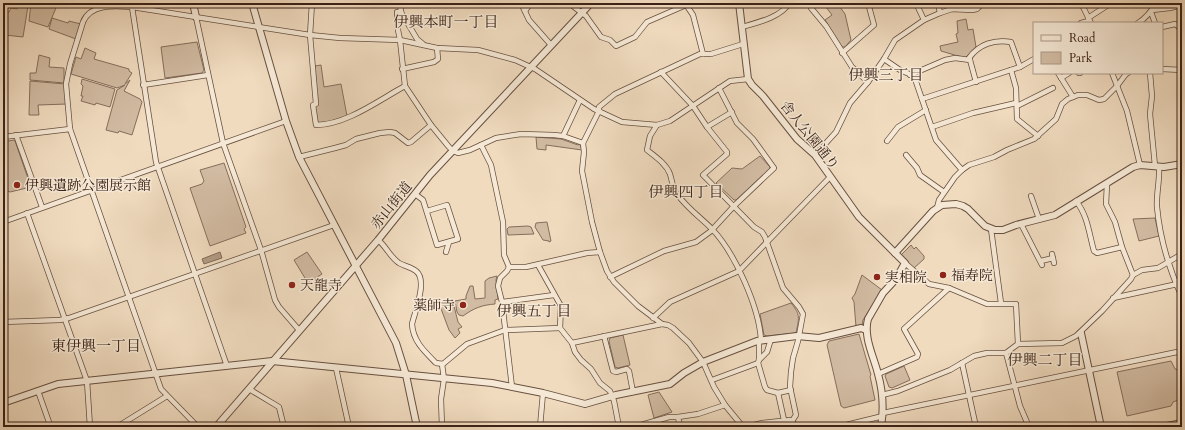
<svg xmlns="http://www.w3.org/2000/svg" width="1185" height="430" font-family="Cardo,'Noto Serif JP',serif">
<rect width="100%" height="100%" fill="#f0dbbf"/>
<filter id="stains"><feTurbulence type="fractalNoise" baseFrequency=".005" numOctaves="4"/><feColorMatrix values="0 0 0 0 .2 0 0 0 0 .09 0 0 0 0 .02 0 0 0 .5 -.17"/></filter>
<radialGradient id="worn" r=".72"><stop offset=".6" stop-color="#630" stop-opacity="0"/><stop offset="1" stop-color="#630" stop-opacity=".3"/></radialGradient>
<g fill="#d1bba2" stroke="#866e5c">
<path d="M31,3H58L48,27L29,21Z"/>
<path d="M823,3H837L845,14L851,40L845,47H842L825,20L832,15Z"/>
<path d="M18,5L28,6L23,37L5,35L7,12H9L11,8L17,9Z"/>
<path d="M52,18L68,23L69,21L81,24L76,39L49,29Z"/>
<path d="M966,19L968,30L973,29L976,47L965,58L941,51L940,46L958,42L956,34L958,33L957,21Z"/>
<path d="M197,42L204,70L202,73L165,78L161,47Z"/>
<path d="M85,48L96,53L94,59L129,69V71L132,73L125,84L130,80L124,91L140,99L142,102L132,135L119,131L118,133L106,130L117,90L125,85L117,88L71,74L76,57L81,59Z"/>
<path d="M39,55L50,58L49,67L64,68V83L30,80V73H36Z"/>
<path d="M321,65L324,87L341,84L347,116L332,121L317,123L315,106H317L315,66Z"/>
<path d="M82,79L115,89L110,107L96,103L95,105L81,101L83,96H81L83,86L81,84Z"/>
<path d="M30,81L65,84L67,104L38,105L39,115H29Z"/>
<path d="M536,137L561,139L578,145L580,144L582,150L546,145V150L537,149Z"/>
<path d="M14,140L15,141L31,187L10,192L3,189V142Z"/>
<path d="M760,156L770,167V169L736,200H734L716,183L732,168L742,169Z"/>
<path d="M224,163L246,227L244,229L246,233L210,246L190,188L202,184L204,181L200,170Z"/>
<path d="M1155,218L1159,236L1139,241L1133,219Z"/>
<path d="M547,222L551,241L549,242V241L543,240L535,227L536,223Z"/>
<path d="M528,226L531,227L534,234L508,235L507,229L509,227Z"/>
<path d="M911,245L914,249L916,247L924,256V259L914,268L901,255Z"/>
<path d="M307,252L322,274L308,283L294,260Z"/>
<path d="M862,275L882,290L863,320L862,325L856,327L854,302L852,298L855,294Z"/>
<path d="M497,276L496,280L498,299L495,300V304C482,305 474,308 463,316L459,315L457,312L455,301L466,299V296L470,286H473L475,299L485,298V281L489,278Z"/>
<path d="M453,302L458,322L462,327L458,329L460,333L455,338L449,330L440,306Z"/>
<path d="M791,303C801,315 799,318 796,333L767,336L764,335L760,314Z"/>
<path d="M859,334L871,375L870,376L875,400L844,408L841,406L827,345L829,341Z"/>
<path d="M623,335L630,365L618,368L615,367L609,341L610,338Z"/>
<path d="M1171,361L1175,369L1182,371V396L1180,397L1181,399L1173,402L1171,406L1127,416L1117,372Z"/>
<path d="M904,366L910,380L892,388L889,387L885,376L886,374Z"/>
<path d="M659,392L672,412L654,418L648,395Z"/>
</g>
<path fill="#b29c86" stroke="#826b59" d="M220,252L222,258L204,264L202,259Z"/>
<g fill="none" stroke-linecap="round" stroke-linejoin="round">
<g stroke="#685040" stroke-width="6">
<g id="minor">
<path d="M312,3L310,35L316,104L313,105L316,125C346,125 379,100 405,86"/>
<path d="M400,3L401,12H397L398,30L400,40L405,86L431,125L449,147L453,151L458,153L470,150L496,138L521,134L554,135L563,136L583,143"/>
<path d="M521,3L529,20L551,45"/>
<path d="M569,3L586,16L601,37L610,40L616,46L635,37L647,22L686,5"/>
<path d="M685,3L693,15L703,54"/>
<path d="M814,3L811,8L826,26L852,67L868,82"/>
<path d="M916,3L924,20"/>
<path d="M938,3L940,13"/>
<path d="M958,3L959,9"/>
<path d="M1081,3L1091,23"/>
<path d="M132,7L156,162L227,366"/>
<path d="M1152,10L1170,8L1182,5"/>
<path d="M525,11L531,3"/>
<path d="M401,12L417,39L423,44"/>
<path d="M1151,12L1155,23"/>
<path d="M196,17L223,143L261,250L275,300L279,307L299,330"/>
<path d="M1088,18L1111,3"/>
<path d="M1081,23L1089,21"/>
<path d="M1138,23C1146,18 1151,12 1156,3"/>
<path d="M742,27C756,23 782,17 789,3"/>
<path d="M1162,27L1175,24L1182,29"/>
<path d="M842,53L874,25L868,3"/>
<path d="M884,59L900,70L914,76L936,140L962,170"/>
<path d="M970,60L969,58C979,44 995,39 1011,42L1020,67"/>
<path d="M402,69L434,62L438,59L437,48"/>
<path d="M1162,69L1182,70"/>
<path d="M1011,70L1016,88L1017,119L1038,136"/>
<path d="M661,72L693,106L707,127L727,152V154L703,175L754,227L762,232L765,237L783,288L799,307L803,314L798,341L793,358L791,372L790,387L796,415L792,421"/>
<path d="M1058,73L1073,97"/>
<path d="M1079,73H1080"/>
<path d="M1112,73L1127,111L1140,165"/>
<path d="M1150,73L1152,96L1150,114L1155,166"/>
<path d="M910,75L945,60L955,58L970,60L976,82"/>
<path d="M1061,78L1069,73"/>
<path d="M143,85L208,75"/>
<path d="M922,99L1020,67L1034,59"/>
<path d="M1017,106L1053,88"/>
<path d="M657,125L650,136L647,150C656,157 666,164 670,174C672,181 673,189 677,194C687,208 700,217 712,229C735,253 759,307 761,340"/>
<path d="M707,127L732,112"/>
<path d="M932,127L973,113L1016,103"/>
<path d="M70,129L66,84L70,64L83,22C91,3 116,6 132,7L310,35L340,38L400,40L437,48L478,50L515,60L535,69L594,109L622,122L657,125L670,121L730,81L748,79"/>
<path d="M16,135L42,207"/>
<path d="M563,136L580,100"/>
<path d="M3,137L70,129L161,389L198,427"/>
<path d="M887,141L898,127L926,110"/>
<path d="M481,145L491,165L503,222L504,255L509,267L507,271L500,278L498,286L502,302L512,387"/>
<path d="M815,155L836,132L850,103L868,82L884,59L895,40L924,20L940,13L952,9L972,10L977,9L983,3"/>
<path d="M906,155L917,168L920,175L944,192"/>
<path d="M299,157L335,148L346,145L356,139L380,133L390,132L395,133L408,143L411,142L431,125"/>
<path d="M1159,167C1160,180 1156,195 1157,207C1160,239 1169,269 1182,297"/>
<path d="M415,194L423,200L437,245L458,239L447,205L427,211"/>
<path d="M1031,196L1039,219"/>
<path d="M1076,201C1088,216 1089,234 1094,251L1097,253L1122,247"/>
<path d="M937,208L939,200L955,177L962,170L969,165L994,157L1007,150L1034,139L1056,119L1062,104L1068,99L1078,95H1087L1099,100L1104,99L1117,86L1126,74L1128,73"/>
<path d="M27,213L87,381L90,427"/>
<path d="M3,222L286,121"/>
<path d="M1021,224L1042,265"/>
<path d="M991,229L1001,303"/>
<path d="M378,240C386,246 390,257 399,263C404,266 411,267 416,271C428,280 415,311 412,324C413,341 424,351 436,363L443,364L467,344L505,330L560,328"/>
<path d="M446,252L449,242"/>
<path d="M1052,254L1054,263"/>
<path d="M1041,261L1053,258"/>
<path d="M905,263L929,284L949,288"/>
<path d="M538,265L561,306L560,328L572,343L575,352L581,360L591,369L600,383L610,391L614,401L619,427"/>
<path d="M509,267H526L587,253L600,252"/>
<path d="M1133,275L1142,270L1158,268L1182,254"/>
<path d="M610,277L664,251L696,242L711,231L734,206L774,168L753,139L737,123L719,88"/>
<path d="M1113,298L1182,283"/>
<path d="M502,302L554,295"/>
<path d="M653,318L670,302L739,271L830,177"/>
<path d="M3,322L60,320L69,318L334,225"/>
<path d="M604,336L613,371L616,372L627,369L629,371L633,392"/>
<path d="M759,340V360L758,363L765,387L767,390L778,393L784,420"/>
<path d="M572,343L662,324"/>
<path d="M1018,344L1062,343L1076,336L1102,311L1131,279L1133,275L1122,247L1115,222L1106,204L1107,184"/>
<path d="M759,360L767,352L771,339"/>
<path d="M962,363L976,427"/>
<path d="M442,364L444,379L441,399L442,427"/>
<path d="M336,368L349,427"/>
<path d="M878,374L917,357L918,354L904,329L949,288L987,304H1016L1018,344L1006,353L1020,406L1029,427"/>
<path d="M712,380L758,363"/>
<path d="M249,389L279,407L284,427"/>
<path d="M38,391L50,425"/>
<path d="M778,393L791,390"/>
<path d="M882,395L898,391L950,370L974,356L987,353H1006"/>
<path d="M883,413L1182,351"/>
<path d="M678,417L680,427"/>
<path d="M117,427L167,396"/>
<path d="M540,427L543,393"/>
<path d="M634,427L669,417H678L698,414L725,405"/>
<path d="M743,427L725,405L714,387L703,362L689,343L673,328L668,325L662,324L638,306L614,282L607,271L600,252L592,222L582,171L584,152L583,143L599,111V107L615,94L700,54H711L743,44"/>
<path d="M747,427L762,423L790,420L792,421L796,427"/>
<path d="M838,427L883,416"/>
</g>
</g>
<g stroke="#685040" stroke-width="8">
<g id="tertiary">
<path d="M193,3L196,17"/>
<path d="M252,3L286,121L299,157L396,343L406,375L417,427"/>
<path d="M739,3L748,79L752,85L763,96L797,139L815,155L859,217L905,263L896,279L883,293L868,319C863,337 874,357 878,374C883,392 884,409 881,427"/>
<path d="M895,253L933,211L942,205L956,204L963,206L968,209L985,226L995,230H1003L1016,225L1055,215L1133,167L1140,165L1164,167L1182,164"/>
<path d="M1081,333L1101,427"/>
<path d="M3,403L58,384L272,361L492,383L543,393L585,404L616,395L670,384L684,373L703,362L757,341L797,336L819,338L861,328L866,330"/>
<path d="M216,427L378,240L430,175L591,3"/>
<path d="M1162,427L1182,423"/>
</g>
</g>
<use href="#minor" stroke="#f5e8d5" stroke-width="4.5"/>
<use href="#tertiary" stroke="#f5e8d5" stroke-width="6"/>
</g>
<g fill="#8f2418" stroke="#f5e8d5" stroke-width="1.5">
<circle cx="17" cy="185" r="4"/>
<circle cx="943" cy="275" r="4"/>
<circle cx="877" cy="277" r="4"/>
<circle cx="292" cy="285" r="4"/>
<circle cx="463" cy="305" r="4"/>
</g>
<g text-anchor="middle" stroke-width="3" stroke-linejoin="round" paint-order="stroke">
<g font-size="14" fill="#3b2116" stroke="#f5e8d5">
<text transform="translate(810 135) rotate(51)" y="5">舎人公園通り</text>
<text transform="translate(391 205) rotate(-51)" y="5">赤山街道</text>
</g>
<g font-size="14" fill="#3b2116" stroke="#f5e8d5" text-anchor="start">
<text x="25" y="190">伊興遺跡公園展示館</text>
<text x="951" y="280">福寿院</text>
<text x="885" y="282">実相院</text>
<text x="300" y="290">天龍寺</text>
<text x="455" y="310" text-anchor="end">薬師寺</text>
</g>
<g font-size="15" fill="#3b2116" stroke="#f5e8d5">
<text x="446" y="27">伊興本町一丁目</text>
<text x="886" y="80">伊興三丁目</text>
<text x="686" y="197">伊興四丁目</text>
<text x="534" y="316">伊興五丁目</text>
<text x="96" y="351">東伊興一丁目</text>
<text x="1045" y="365">伊興二丁目</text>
</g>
</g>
<rect width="1185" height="430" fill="none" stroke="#f0dbbf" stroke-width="16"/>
<rect x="4" y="4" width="1177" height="422" fill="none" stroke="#3b2116" stroke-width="2"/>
<rect x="8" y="8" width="1169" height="414" fill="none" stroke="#3b2116"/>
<rect x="1033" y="22" width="130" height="52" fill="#f5e8d5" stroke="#ab9889"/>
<rect x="1041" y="35" width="20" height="6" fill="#f5e8d5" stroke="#ab9889"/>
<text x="1069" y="42" font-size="12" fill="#3b2116">Road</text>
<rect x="1041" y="52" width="20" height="12" fill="#d1bba2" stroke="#ab9889"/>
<text x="1069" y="62" font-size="12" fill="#3b2116">Park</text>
<rect width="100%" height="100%" filter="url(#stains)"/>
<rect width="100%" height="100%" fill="url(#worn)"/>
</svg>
